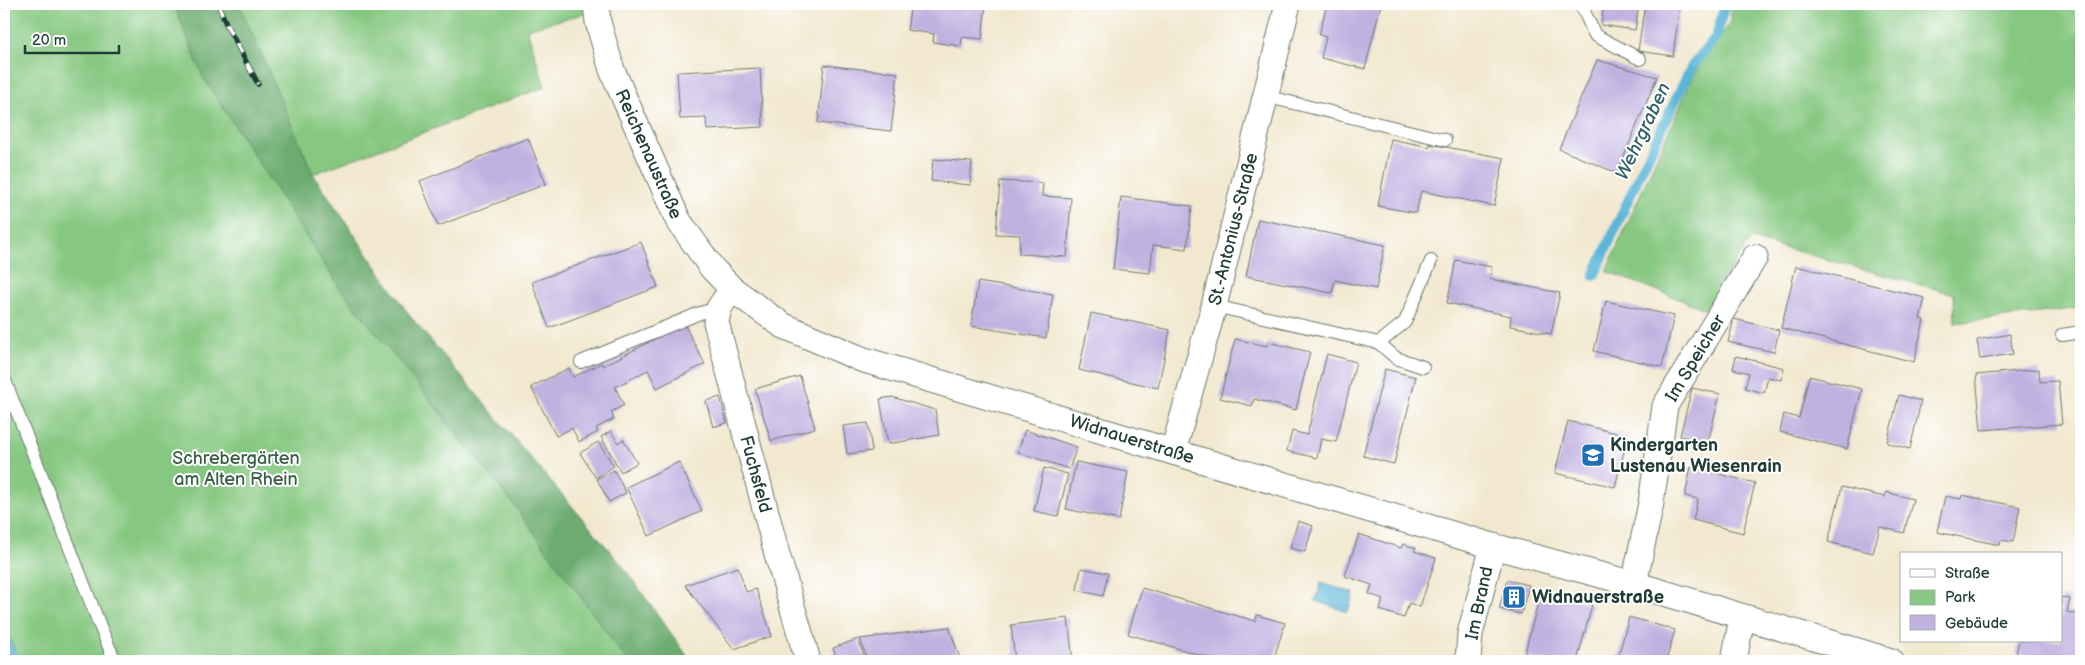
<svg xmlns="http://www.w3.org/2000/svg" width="2085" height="665" font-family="'Balsamiq Sans',sans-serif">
<rect width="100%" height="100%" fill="#fff"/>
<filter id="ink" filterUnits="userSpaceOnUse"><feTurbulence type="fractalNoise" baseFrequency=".02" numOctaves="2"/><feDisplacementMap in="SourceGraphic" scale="10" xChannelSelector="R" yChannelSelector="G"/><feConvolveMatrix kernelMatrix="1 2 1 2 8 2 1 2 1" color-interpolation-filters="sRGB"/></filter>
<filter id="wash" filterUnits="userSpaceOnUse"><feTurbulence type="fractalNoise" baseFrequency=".0096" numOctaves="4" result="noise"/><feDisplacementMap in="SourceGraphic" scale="20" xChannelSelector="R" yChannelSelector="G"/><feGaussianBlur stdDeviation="1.12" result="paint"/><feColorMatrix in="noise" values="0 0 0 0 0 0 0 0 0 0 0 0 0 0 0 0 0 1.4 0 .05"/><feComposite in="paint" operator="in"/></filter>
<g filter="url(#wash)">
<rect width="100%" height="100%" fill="#f2e8cf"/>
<g fill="#86c881" stroke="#52825a">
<path d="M4,4H174L203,77L628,661H20L4,627Z"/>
<path d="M239,4H584L586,13L527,29L545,87L313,174Z"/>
<path d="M1731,4H2081V308L1955,323L1954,294L1751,239L1705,309L1606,271L1697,68L1730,23Z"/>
</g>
<path fill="#6cac6f" stroke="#467452" d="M174,4H239L313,174L410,316L622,565L691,661H627L511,501L339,287L203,77Z"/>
<g fill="#5ab5d8" stroke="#3c7986">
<path d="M1321,583L1354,593L1348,612L1315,601Z"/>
<path d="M4,627L20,661H4Z"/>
</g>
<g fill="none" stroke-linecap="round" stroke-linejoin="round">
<path stroke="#5ab5d8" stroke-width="10" d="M1594,276L1644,165L1692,66L1716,37L1725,4"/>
</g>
<g id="blocks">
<g fill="#bfb1e0">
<path d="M911,4H986L982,39L962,37L961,46L933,42L934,34L907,30Z"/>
<path d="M1327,4H1381L1365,69L1321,58L1326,37L1319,35Z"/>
<path d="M1531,4H1560L1559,9Z"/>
<path d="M1604,4H1639L1635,30L1601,25Z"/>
<path d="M1645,4H1680L1673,56L1638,51Z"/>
<path d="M1597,60L1657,77L1617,173L1559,149Z"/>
<path d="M824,65L898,73L891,131L818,123Z"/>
<path d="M760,68L763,127L707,130L706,118L680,119L677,72Z"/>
<path d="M528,138L546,184L438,226L420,181Z"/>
<path d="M1391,139L1430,147V144L1504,158L1494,206L1421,191L1416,213L1378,206Z"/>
<path d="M933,159L972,162L970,185L931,181Z"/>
<path d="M1000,181L1043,183L1042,196L1071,198L1067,257L1019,254L1020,235L996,234Z"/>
<path d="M1121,197L1192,206L1187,249L1153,245L1150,273L1113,269Z"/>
<path d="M1258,219L1385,245L1376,289L1335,280L1332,293L1246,276Z"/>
<path d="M641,242L658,287L549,328L532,282Z"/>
<path d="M1456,260L1492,267L1490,279L1560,293L1551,334L1510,326L1511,316L1447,303Z"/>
<path d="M1796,266L1925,298L1920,319L1924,320L1914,362L1781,328Z"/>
<path d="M978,282L1053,294L1046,338L971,326Z"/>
<path d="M1606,301L1674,316L1662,367L1594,351Z"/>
<path d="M1091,313L1170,330L1158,388L1079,370Z"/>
<path d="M1734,319L1779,330L1774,352L1728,342Z"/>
<path d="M684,324L705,364L657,388L648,370L615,387L624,405L611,412L614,419L596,428L598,432L579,442L572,428L556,436L531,387L569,368L573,377L602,363L603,366Z"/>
<path d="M2010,334L2013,354L1980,359L1977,340Z"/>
<path d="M1235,339L1267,346L1268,342L1310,352L1296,410L1254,399L1252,406L1220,398Z"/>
<path d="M1327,354L1356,362L1336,442L1321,439L1317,458L1287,451L1292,431L1307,435Z"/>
<path d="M1736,356L1784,368L1781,380L1768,377L1764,393L1745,388L1749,373L1733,369Z"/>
<path d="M1385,369L1416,377L1394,464L1363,456Z"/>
<path d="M2039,369L2040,382L2058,381L2062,424L1981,430L1976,375Z"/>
<path d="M800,376L815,428L771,441L755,389Z"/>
<path d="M1809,376L1862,389L1847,449L1780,432L1784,414L1799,418Z"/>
<path d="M1692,388L1720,394L1708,442L1680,436Z"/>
<path d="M1899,395L1921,401L1910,449L1887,443Z"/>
<path d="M720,397L727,423L713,427L706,401Z"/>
<path d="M892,397L935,410L939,435L888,444L880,399Z"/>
<path d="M1568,421L1628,436L1615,487L1555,473Z"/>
<path d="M868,423L872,451L847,454L843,426Z"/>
<path d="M1025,430L1077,447L1069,469L1018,452Z"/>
<path d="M611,431L618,443L623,439L637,463L621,472L601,437Z"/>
<path d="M598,442L614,466L596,478L580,453Z"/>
<path d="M679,462L702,511L649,536L626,487Z"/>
<path d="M1076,462L1128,472L1119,520L1066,509Z"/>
<path d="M1691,467L1755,483L1743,533L1693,520L1698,499L1685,496Z"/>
<path d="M1044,468L1068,474L1058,516L1034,511Z"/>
<path d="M614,470L626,493L609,502L597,479Z"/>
<path d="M1842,487L1885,497L1886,492L1913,499L1904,533L1880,527L1873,553L1828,542Z"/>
<path d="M1962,495L2020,507L2013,542L2001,540L2000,545L1937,532L1945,496L1961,499Z"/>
<path d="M1298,521L1313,526L1305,552L1290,548Z"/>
<path d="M1359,534L1401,548L1403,544L1416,548L1414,551L1436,558L1420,607L1409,603L1404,618L1380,610L1383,599L1369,594L1372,585L1345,576Z"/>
<path d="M738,567L746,592L756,589L772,636L734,649L685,585Z"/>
<path d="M1081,568L1108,573L1103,596L1077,590Z"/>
<path d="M1507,580L1529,585L1521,614L1499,609Z"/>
<path d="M1142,588L1255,621L1257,615L1285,623L1273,661H1221L1128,634Z"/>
<path d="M1541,591L1592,605L1577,661H1545L1524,656Z"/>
<path d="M2061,597L2070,599L2067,612L2081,615V661H2049L2016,654L2019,641H2061Z"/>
<path d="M1629,617L1675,630L1666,661H1617Z"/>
<path d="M1068,618L1073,661H1015L1011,625Z"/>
<path d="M949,627L961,661H868L860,639Z"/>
<path d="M858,639L866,661H837L833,648Z"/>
</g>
</g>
</g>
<g filter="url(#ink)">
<use href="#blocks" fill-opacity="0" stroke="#69796a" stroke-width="1"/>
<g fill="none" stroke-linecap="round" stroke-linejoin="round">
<g stroke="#69796a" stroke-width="14">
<g id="lane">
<path d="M1583,4V9L1595,35L1640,59"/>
<path d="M1265,96L1445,140"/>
<path d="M1214,306L1379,343L1405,322L1431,261"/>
<path d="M2062,335L2081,332"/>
<path d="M1379,343L1396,358L1423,367"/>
<path d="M581,362L700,313L719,308"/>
<path d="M4,378L100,626L115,661"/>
</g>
</g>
<g stroke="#69796a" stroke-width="27">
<g id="street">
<path d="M596,4L598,22L612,70L678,220L712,268L732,289L782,325L861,359L1173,452L1493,546L1634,584L1891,661"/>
<path d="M732,289L719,308L716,322L777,554L808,661"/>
<path d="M1173,452L1214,306L1288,4"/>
<path d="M1634,584L1651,503L1665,406L1755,257"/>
<path d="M1468,661L1470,634L1493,546"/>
<path d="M1734,661L1742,617"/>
</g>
</g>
<use href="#lane" stroke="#fff" stroke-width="12"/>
<use href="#street" stroke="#fff" stroke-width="25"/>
<g stroke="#1f3d34" stroke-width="5.5">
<path id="rail" d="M218,4L227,26L258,84"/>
</g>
<use href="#rail" stroke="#fff" stroke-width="4" stroke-dasharray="11" stroke-linecap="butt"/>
</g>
</g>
<defs>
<g id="school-square" transform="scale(1.25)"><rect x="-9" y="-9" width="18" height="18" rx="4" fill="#1f6fb2" stroke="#fff"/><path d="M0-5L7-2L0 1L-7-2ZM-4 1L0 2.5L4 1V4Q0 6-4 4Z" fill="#fff"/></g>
<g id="building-square" transform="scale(1.25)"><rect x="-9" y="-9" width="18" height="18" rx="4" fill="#1f6fb2" stroke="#fff"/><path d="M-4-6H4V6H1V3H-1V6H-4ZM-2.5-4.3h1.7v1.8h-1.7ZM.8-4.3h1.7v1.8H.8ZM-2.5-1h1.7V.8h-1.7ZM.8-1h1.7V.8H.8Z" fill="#fff"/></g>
</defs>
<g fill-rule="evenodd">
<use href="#school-square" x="1593" y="455"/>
<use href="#building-square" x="1514" y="597"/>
</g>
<g text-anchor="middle" stroke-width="4" stroke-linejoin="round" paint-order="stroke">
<g font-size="18" fill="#1f3d34" stroke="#fff">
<text transform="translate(649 154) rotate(66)" y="6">Reichenaustraße</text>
<text transform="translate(1233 229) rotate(-76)" y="6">St.-Antonius-Straße</text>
<text transform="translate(1695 358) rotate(-59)" y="6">Im Speicher</text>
<text transform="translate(1132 439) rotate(17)" y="6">Widnauerstraße</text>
<text transform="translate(756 474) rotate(75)" y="6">Fuchsfeld</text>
<text transform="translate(1479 603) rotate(-78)" y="6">Im Brand</text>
</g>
<g font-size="18" font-weight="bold" fill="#1f3d34" stroke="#fff" text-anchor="start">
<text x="1610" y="451">Kindergarten<tspan x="1610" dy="21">Lustenau Wiesenrain</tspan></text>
<text x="1532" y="603">Widnauerstraße</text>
</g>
<g font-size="18" fill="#396047" stroke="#fff">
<text x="236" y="464">Schrebergärten<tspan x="236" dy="21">am Alten Rhein</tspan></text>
</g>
<g font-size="19" font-style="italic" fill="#316165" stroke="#fff">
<text transform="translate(1642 131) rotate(-65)" y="7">Wehrgraben</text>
</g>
</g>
<rect width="2085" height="665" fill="none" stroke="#fff" stroke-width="20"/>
<rect x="1900" y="552" width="162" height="90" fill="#ffffff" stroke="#a5b1ae"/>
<rect x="1910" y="569" width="25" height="8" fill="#ffffff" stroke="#a5b1ae"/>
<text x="1945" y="578" font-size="15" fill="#1f3d34">Straße</text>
<rect x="1910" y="590" width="25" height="15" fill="#86c881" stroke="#a5b1ae"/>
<text x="1945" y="602" font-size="15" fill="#1f3d34">Park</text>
<rect x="1910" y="615" width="25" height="15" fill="#bfb1e0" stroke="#a5b1ae"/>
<text x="1945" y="628" font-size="15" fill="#1f3d34">Gebäude</text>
<path d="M25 45v8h94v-8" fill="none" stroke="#1f3d34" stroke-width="2.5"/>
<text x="32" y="45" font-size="15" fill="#1f3d34" stroke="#ffffff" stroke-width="4" paint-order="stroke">20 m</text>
</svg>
